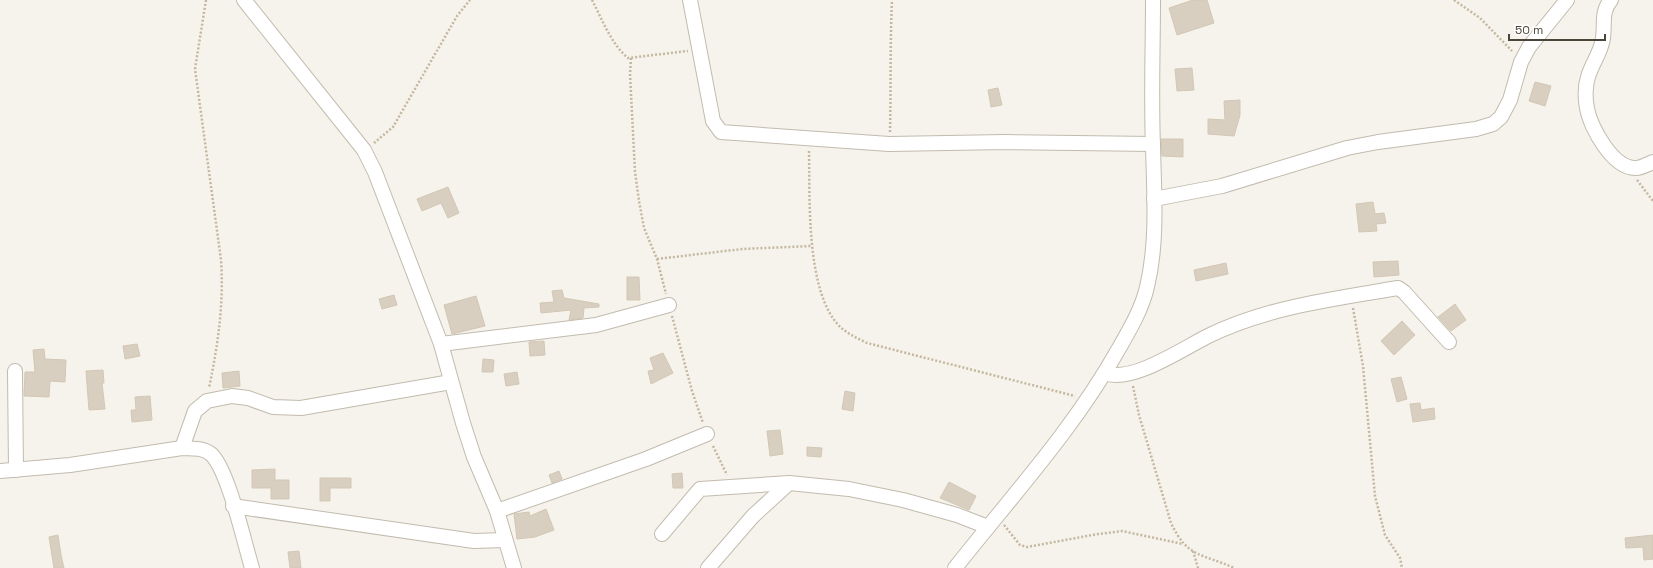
<svg xmlns="http://www.w3.org/2000/svg" width="1653" height="568" font-family="'Space Grotesk',sans-serif">
<rect width="100%" height="100%" fill="#f6f3ec"/>
<g fill="#d8cfc1" stroke="#d3c7b4">
<path d="M1193,0H1207L1214,23L1177,35L1169,8Z"/>
<path d="M1192,68L1194,90L1177,91L1175,69Z"/>
<path d="M1535,82L1551,86L1545,106L1529,101Z"/>
<path d="M998,88L1002,105L991,107L988,90Z"/>
<path d="M1240,100V115L1234,136L1208,134V119L1225,120L1224,101Z"/>
<path d="M1161,139H1183V157L1162,156Z"/>
<path d="M448,187L459,213L448,218L441,203L422,211L417,199Z"/>
<path d="M1373,202L1375,214L1384,213L1386,223L1376,224L1377,231L1359,232L1356,204Z"/>
<path d="M1398,261L1399,275L1374,277L1373,262Z"/>
<path d="M1226,263L1228,274L1196,281L1194,270Z"/>
<path d="M627,277H639L640,300H627Z"/>
<path d="M562,290L564,298L599,304V307L584,308L583,318L569,320L571,310L541,313L540,303L554,302L552,291Z"/>
<path d="M394,295L397,305L382,309L379,299Z"/>
<path d="M476,296L485,326L452,334L444,305Z"/>
<path d="M1455,304L1466,320L1451,331L1438,317Z"/>
<path d="M1402,321L1415,335L1394,355L1381,341Z"/>
<path d="M544,341L545,355L530,356L529,342Z"/>
<path d="M137,344L140,356L125,359L123,346Z"/>
<path d="M44,349L45,359L66,360L65,382L50,381L49,397L24,396L25,372H35L33,350Z"/>
<path d="M663,353L673,373L651,384L648,371L654,370L650,358Z"/>
<path d="M483,359L494,360L493,372H482Z"/>
<path d="M103,370L104,383H102L105,409L89,410L86,371Z"/>
<path d="M239,371L240,386L223,388L222,373Z"/>
<path d="M517,372L519,384L506,386L504,374Z"/>
<path d="M1401,377L1407,399L1397,402L1391,379Z"/>
<path d="M845,391L855,393L853,411L842,409Z"/>
<path d="M150,396L152,420L132,422L131,410H136L135,397Z"/>
<path d="M1420,403L1421,410L1434,408L1435,419L1413,422L1410,404Z"/>
<path d="M780,430L783,454L770,456L767,431Z"/>
<path d="M807,447L822,448L821,457L807,456Z"/>
<path d="M275,469V480H289V499H271V488H252V470Z"/>
<path d="M559,471L562,479L552,483L549,475Z"/>
<path d="M682,473L683,488H673L672,474Z"/>
<path d="M320,478H351V488H330V501H320Z"/>
<path d="M949,482L976,496L969,510L940,498Z"/>
<path d="M546,509L554,530L535,537L517,539L514,514L529,512L530,516Z"/>
<path d="M58,535L61,555L64,568H54L49,537Z"/>
<path d="M1653,535V559L1644,560L1643,547L1626,548L1625,538Z"/>
<path d="M299,551L301,568H290L288,552Z"/>
</g>
<g fill="none" stroke-linecap="round" stroke-linejoin="round">
<g stroke="#c2bbae" stroke-width="16">
<g id="minor">
<path d="M244,0L364,150L375,172L441,344L463,423L474,457L497,511L514,568"/>
<path d="M690,0L713,121L721,132L889,144L1005,142L1153,144"/>
<path d="M1611,0C1601,11 1605,24 1603,38C1601,53 1592,63 1588,77C1585,86 1585,99 1587,108C1590,127 1613,169 1636,168C1641,168 1648,164 1653,162"/>
<path d="M1154,199L1222,186L1347,148L1378,142L1476,129L1493,124L1501,117L1510,100L1521,62L1529,47L1567,0"/>
<path d="M441,344L596,325L669,305"/>
<path d="M15,371L16,470"/>
<path d="M1105,373C1131,384 1184,348 1208,336C1267,307 1334,299 1398,288L1404,292L1449,342"/>
<path d="M182,448L195,411L207,401L232,396L248,398L273,407L301,408L451,382"/>
<path d="M0,471L70,465L182,448C192,449 204,447 212,455C229,473 244,542 252,568"/>
<path d="M233,506L474,541L505,540"/>
<path d="M497,511L646,459L707,434"/>
<path d="M662,534L700,489L789,483L849,489L903,500L957,515L988,527"/>
<path d="M708,568L753,516L789,483"/>
<path d="M955,568C1011,497 1073,430 1118,350C1129,331 1142,309 1147,287C1158,241 1154,193 1153,146C1151,97 1153,48 1153,0"/>
</g>
</g>
<g stroke="#c4b79f" stroke-width="2.5" stroke-dasharray="2 2" stroke-linecap="butt">
<path d="M206,0L195,69L221,260C224,303 218,345 209,388"/>
<path d="M592,0C602,19 611,44 628,58L688,51"/>
<path d="M1454,0L1480,18L1512,51"/>
<path d="M631,58L630,74L635,172L639,201L644,228L657,259L666,294"/>
<path d="M890,132C891,88 890,44 892,0"/>
<path d="M374,143L393,127L457,16L470,0"/>
<path d="M809,151C810,197 806,283 835,321C843,332 855,337 867,343L1075,396"/>
<path d="M1637,180L1653,201"/>
<path d="M657,259L742,249L811,246"/>
<path d="M1353,308L1363,366L1375,496L1385,535L1400,558L1402,568"/>
<path d="M672,316L692,391L703,423"/>
<path d="M1133,386L1139,415L1171,523C1188,559 1202,553 1234,568"/>
<path d="M713,446L727,475"/>
<path d="M1004,525L1020,545L1027,547L1098,534L1122,531L1183,544"/>
<path d="M1193,551L1198,568"/>
</g>
<use href="#minor" stroke="#fff" stroke-width="14"/>
</g>
<path d="M1509 34v6h96v-6" fill="none" stroke="#4b4439" stroke-width="2"/>
<text x="1515" y="34" font-size="12" fill="#4b4439" stroke="#ffffff" stroke-width="3" paint-order="stroke">50 m</text>
</svg>
